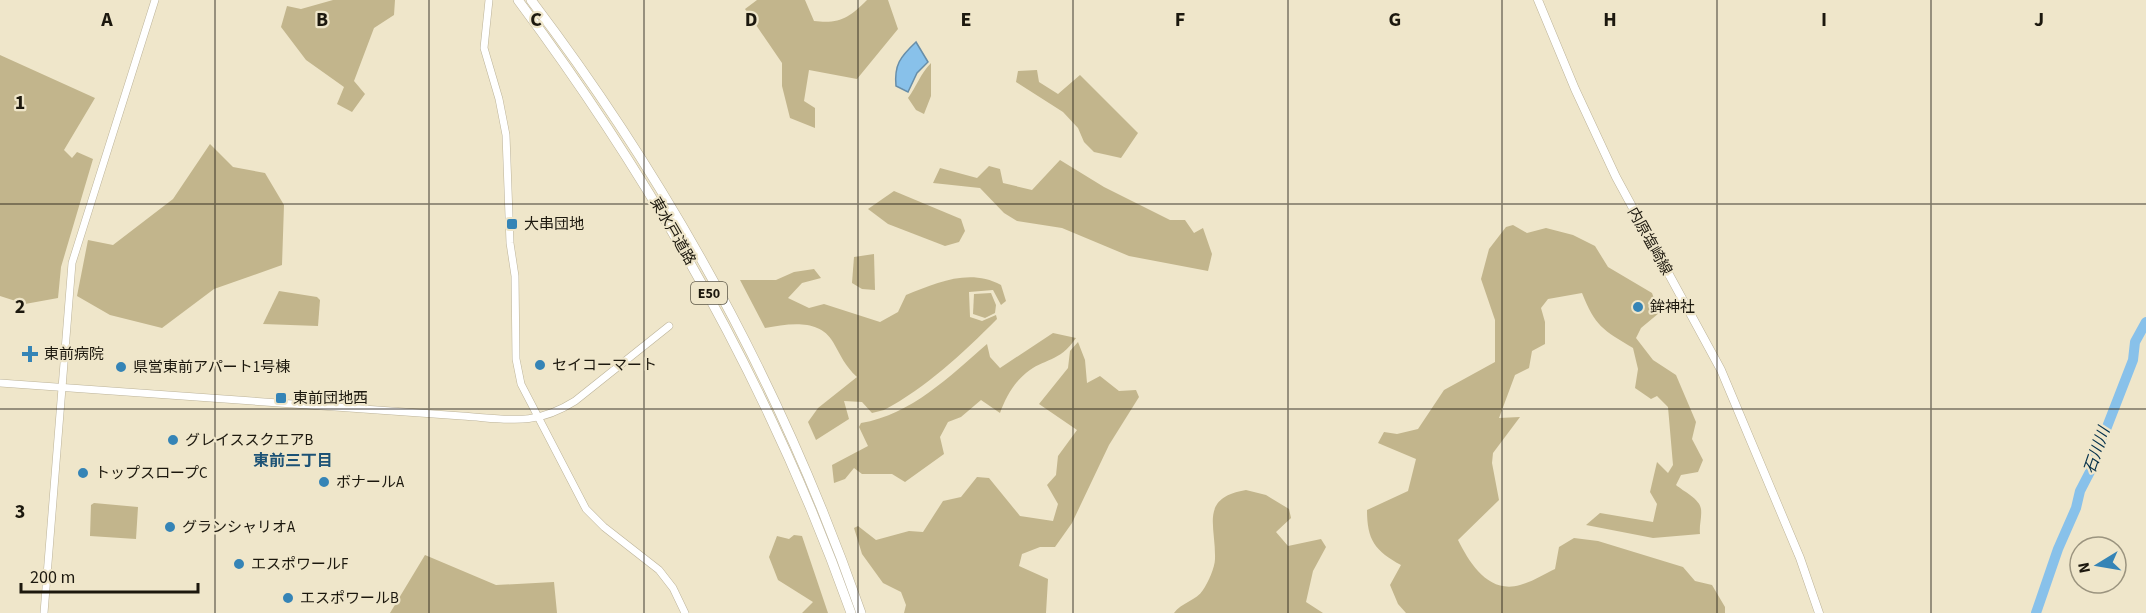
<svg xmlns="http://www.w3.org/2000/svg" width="2146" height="613" font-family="'Source Sans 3','Noto Sans JP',sans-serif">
<rect width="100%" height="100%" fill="#efe6ca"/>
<g fill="#c2b58c">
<path d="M333,0H395L394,15L374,28L354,81L365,94L352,112L337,104L344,87L306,60L281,27L287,6L301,9Z"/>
<path d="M757,0H805L814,21C840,24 849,18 867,0H888L898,29L857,79L809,70L804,101L815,108V128L790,118L782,86V63L745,9Z"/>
<path d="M0,55L95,98L64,150L72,158L77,152L93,159L61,267L58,298L25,304L0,296Z"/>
<path d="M931,63V96L924,114L916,110L908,98C917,86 920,74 931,63Z"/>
<path d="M1037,70L1039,82L1058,94L1080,75L1138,133L1121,158L1094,152L1084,142L1078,128L1063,112L1016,82L1018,71Z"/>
<path d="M210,144L233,167L265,173L284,205L282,265L214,289L162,328L110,315L77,296L88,240L113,245L173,199Z"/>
<path d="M1060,160L1104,187L1170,220H1185L1194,233L1203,228L1212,254L1208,271L1129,256L1062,228L1017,221L1004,213L980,188L933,183L940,168L977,178L989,166L1000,169L1003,183L1032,190Z"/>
<path d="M894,191L961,219L965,231L959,242L945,246L888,224L868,209Z"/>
<path d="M1513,225L1527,233L1546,228L1573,235L1595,246L1608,267L1652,293L1659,313L1641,328L1636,338L1653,360L1676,375L1696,422L1692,439L1703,460L1698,472L1681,475L1676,485C1683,491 1700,499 1701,509C1702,518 1699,525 1700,534L1653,538L1586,525L1600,513L1653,522L1657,504L1650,492L1657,462L1668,473L1673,465L1668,407L1657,396L1651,399L1635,388L1638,369L1633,348C1603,330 1595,326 1582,293L1548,299L1541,308L1545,322V344L1532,351L1529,368L1515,375L1499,418L1520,417L1493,453L1492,463L1499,500L1458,540C1470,564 1489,594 1520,585C1532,582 1544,574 1555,569L1559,547L1574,538L1598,541L1683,567L1695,581L1712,585L1725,607V613H1406L1398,604L1390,585L1401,565C1375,551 1367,540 1367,510L1408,491L1416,459L1378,443L1384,432L1397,434L1418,429L1444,390L1495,362V320L1481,279L1489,249L1506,227Z"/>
<path d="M874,254L875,290L862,289L852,283L854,257Z"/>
<path d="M814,269L821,278L802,283L788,298L809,308L824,304L880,322L898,312L906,295C937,283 969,268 1001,285L1006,301L1001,305L993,290L969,292L970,317L982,321L996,315L997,319C963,353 926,388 884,410L872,413L862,402L844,401L849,419L816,440L808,422L818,408L857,377C845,366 841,356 833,342C819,318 788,324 765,328L740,280H776L794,272Z"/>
<path d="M279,291L317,297L320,300L318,326L263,324Z"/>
<path d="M991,293L996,305L995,313L985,318L973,314L974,294Z"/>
<path d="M1053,333L1076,338C1059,363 1044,358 1026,373C1013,384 1006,397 1000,413L981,400L961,417L948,422L940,437L944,454L905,482L892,474H862L854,468L845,479L834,483L832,465L868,446L859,427L861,423C911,415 950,376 987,344L990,357L1000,368Z"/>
<path d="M1078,342L1085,360L1087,383L1100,376L1119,391L1136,390L1139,397L1109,445L1072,523L1055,547H1040L1022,554L1019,566L1048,579L1046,613H904L906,605L901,592L883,583L862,554L854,528L858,526L876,540L909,531L923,532L943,501L961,497L977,477L989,478L1020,516L1053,521L1058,504L1047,485L1056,475L1058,456L1077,430L1039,404L1068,368L1070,351Z"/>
<path d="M1246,490L1266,495L1289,509L1291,518L1276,532L1288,546L1321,539L1326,547L1313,571L1306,602L1323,613H1174C1181,603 1197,600 1203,590C1208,583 1215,567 1215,559C1216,525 1199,498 1246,490Z"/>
<path d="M94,503L138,507L136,539L90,536L91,505Z"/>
<path d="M794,535L802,536L828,613H802L813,602L778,580L769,557L777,536L789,539Z"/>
<path d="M425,555L496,585L554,582L557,613H390Z"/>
</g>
<path fill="#88c1ea" stroke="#688ea8" stroke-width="1.5" d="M916,42L928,62L917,73L908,92L896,86C894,65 900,57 916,42Z"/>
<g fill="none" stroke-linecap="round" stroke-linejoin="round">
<path stroke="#88c1ea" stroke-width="10" d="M2036,613L2058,549L2076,508L2080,491L2094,464L2093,454L2105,432L2133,360L2135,342L2146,322"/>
<g stroke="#bcb399" stroke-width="8">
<g id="secondary">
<path d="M489,0L484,48L499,99L506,135L510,243L515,276L516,359L521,384L586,509L604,527L659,570L673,588L685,613"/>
<path d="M0,383L462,416C508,419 534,427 575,401L669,326"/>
<path d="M44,613L72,263L155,0"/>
</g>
</g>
<g stroke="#bcb399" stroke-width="9">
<path id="primary" d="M1538,0L1575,89L1616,177L1721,370L1800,558L1819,613"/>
</g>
<g stroke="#bcb399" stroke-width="10">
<g id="highway">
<path d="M518,0C658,188 772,391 851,613"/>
<path d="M531,0C672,186 784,392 861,613"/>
</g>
</g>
<use href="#secondary" stroke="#fff" stroke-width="7"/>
<use href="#primary" stroke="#fff" stroke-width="8"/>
<use href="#highway" stroke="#fff" stroke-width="9"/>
</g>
<path fill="none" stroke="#1c180e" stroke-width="1.5" stroke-opacity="0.55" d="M215,0V613M429,0V613M644,0V613M858,0V613M1073,0V613M1288,0V613M1502,0V613M1717,0V613M1931,0V613M0,204H2146M0,409H2146"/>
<g fill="#3584b6" stroke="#efe6ca" stroke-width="2">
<rect x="506" y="218" width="12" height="12" rx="3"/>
<circle cx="1638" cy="307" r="6"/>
<path d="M27 345h6v6h6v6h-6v6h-6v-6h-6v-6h6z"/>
<circle cx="540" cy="365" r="6"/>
<circle cx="121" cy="367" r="6"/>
<rect x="275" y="392" width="12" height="12" rx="3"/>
<circle cx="173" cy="440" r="6"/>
<circle cx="83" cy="473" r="6"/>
<circle cx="324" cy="482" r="6"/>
<circle cx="170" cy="527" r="6"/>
<circle cx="239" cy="564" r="6"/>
<circle cx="288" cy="598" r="6"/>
</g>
<g text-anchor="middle" stroke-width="4.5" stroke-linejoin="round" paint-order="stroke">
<rect fill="#efe6ca" stroke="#5b5646" stroke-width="1.5" x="691" y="282" width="36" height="22" rx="4.5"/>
<g font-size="14" font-weight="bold" fill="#1c180e">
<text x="709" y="298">E50</text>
</g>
<g font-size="15" fill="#1c180e" stroke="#efe6ca" text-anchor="start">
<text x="524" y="229">大串団地</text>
<text x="1650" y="312">鉾神社</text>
<text x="44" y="359">東前病院</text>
<text x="552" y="370">セイコーマート</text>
<text x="133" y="372">県営東前アパート1号棟</text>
<text x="293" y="403">東前団地西</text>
<text x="185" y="445">グレイススクエアB</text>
<text x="95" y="478">トップスロープC</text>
<text x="336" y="487">ボナールA</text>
<text x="182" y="532">グランシャリオA</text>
<text x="251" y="569">エスポワールF</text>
<text x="300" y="603">エスポワールB</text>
</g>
<g font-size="15" fill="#1c180e" stroke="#efe6ca">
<text transform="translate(673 231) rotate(60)" y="5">東水戸道路</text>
<text transform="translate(1650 241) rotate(61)" y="5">内原塩崎線</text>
</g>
<g font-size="16" font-style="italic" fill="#002e49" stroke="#efe6ca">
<text transform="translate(2096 450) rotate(-71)" y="6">石川川</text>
</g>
<g font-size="16" font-weight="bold" fill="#1c5275" stroke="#efe6ca">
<text x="293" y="466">東前三丁目</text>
</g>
</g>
<g font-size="20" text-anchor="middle" font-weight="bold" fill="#1c180e" stroke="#efe6ca" stroke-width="4.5" stroke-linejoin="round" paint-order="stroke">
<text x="107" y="26">A</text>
<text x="322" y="26">B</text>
<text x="536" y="26">C</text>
<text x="751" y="26">D</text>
<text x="966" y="26">E</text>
<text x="1180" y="26">F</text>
<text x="1395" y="26">G</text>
<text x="1610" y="26">H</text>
<text x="1824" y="26">I</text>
<text x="2039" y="26">J</text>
<text x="20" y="109">1</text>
<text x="20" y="313">2</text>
<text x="20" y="518">3</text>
</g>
<g transform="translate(2098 565) rotate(259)"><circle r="28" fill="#efe6ca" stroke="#9b947f" stroke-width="1.5"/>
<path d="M0-4.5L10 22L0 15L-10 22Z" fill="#3584b6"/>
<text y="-9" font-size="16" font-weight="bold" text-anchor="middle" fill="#1c180e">N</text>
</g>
<path d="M21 583v9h177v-9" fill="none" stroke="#1c180e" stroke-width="3"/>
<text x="30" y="583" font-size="18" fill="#1c180e" stroke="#efe6ca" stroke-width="4.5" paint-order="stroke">200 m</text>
</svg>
